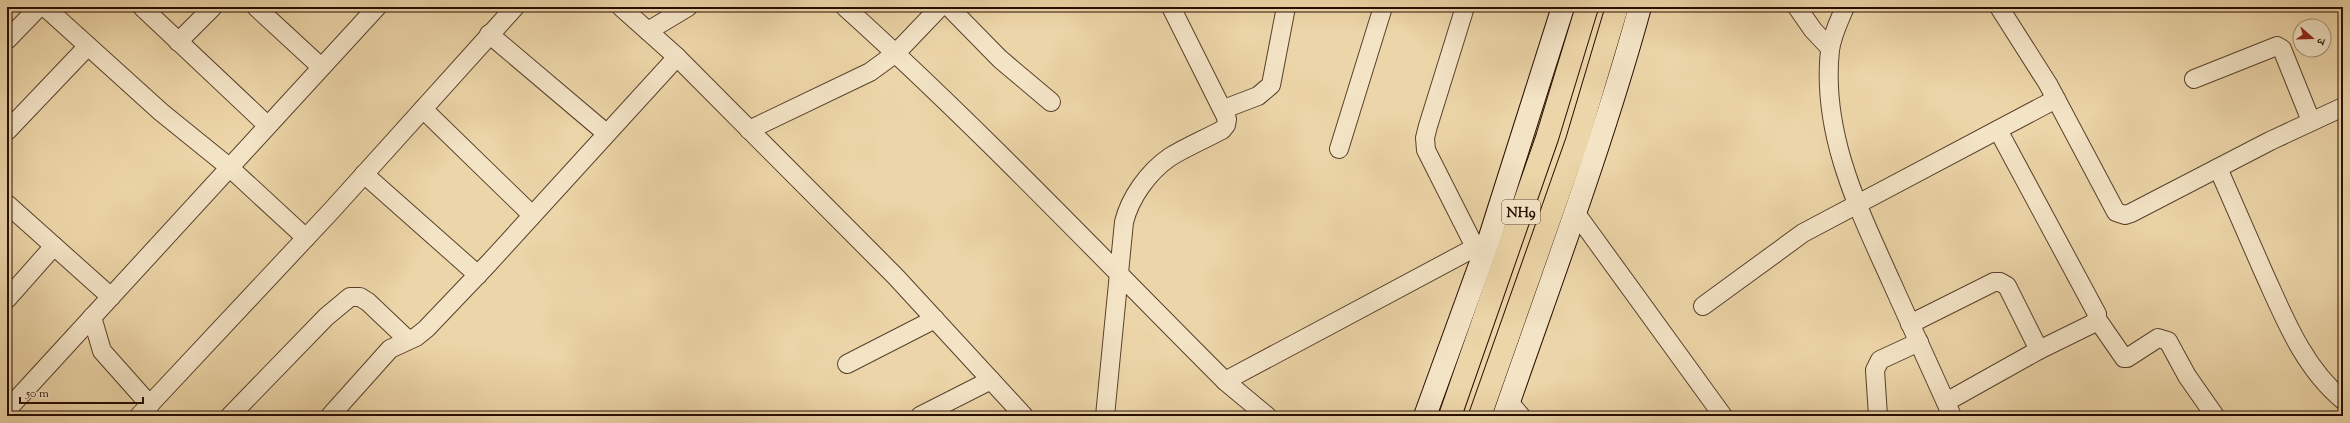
<svg xmlns="http://www.w3.org/2000/svg" width="2350" height="423" font-family="'Sorts Mill Goudy','Noto Serif Devanagari',serif">
<rect width="100%" height="100%" fill="#ecd5a8"/>
<filter id="stains"><feTurbulence type="fractalNoise" baseFrequency=".005" numOctaves="4"/><feColorMatrix values="0 0 0 0 .2 0 0 0 0 .09 0 0 0 0 .02 0 0 0 .5 -.17"/></filter>
<radialGradient id="worn" r=".72"><stop offset=".6" stop-color="#630" stop-opacity="0"/><stop offset="1" stop-color="#630" stop-opacity=".3"/></radialGradient>
<g fill="none" stroke-linecap="round" stroke-linejoin="round">
<g stroke="#59402c" stroke-width="20">
<g id="street">
<path d="M45,7L161,112L229,167L306,238"/>
<path d="M142,7L267,125"/>
<path d="M256,7L321,67"/>
<path d="M621,7L677,57L896,277L1024,416"/>
<path d="M845,7C977,126 1099,255 1225,381L1267,416"/>
<path d="M949,7L1000,59L1051,102"/>
<path d="M1465,7L1428,126L1425,138L1426,150L1475,247"/>
<path d="M1797,7L1813,30L1830,48"/>
<path d="M1845,7C1839,21 1832,35 1830,50C1821,133 1858,208 1891,281C1911,326 1932,371 1952,416"/>
<path d="M1999,7L2048,84L2116,212L2125,215L2131,213L2270,141L2343,107"/>
<path d="M648,31L688,7"/>
<path d="M489,34L606,133"/>
<path d="M7,40L39,7"/>
<path d="M178,42L213,7"/>
<path d="M2194,79L2277,46L2282,49L2311,121"/>
<path d="M423,109L532,215"/>
<path d="M1224,109L1258,96L1271,85L1286,7"/>
<path d="M749,130L870,72L896,53L940,7"/>
<path d="M7,131L88,46"/>
<path d="M1339,149L1383,7"/>
<path d="M2218,168C2233,203 2248,237 2263,271C2284,317 2303,367 2343,400"/>
<path d="M364,174L478,275"/>
<path d="M7,204L111,297"/>
<path d="M1575,212L1723,416"/>
<path d="M7,299L54,246"/>
<path d="M1703,306L1803,233L2056,99"/>
<path d="M92,317L102,351L150,405"/>
<path d="M2097,319L2124,358H2127L2158,338L2168,341L2187,376L2215,416"/>
<path d="M1910,324L1994,282H2000L2007,286L2039,350"/>
<path d="M847,364L935,319"/>
<path d="M1225,381L1489,240"/>
<path d="M1509,402L1521,416"/>
<path d="M1946,402L2039,350L2092,324L2097,319V314L1998,130"/>
<path d="M7,410L377,7"/>
<path d="M139,416L332,210L515,7"/>
<path d="M230,416L326,317L350,297H360L368,302L408,340"/>
<path d="M330,416L390,349L416,337L426,329L489,263L677,57"/>
<path d="M920,416L991,380"/>
<path d="M1105,416L1124,222C1130,198 1148,172 1170,157C1186,147 1205,139 1222,130L1226,125L1227,119L1171,7"/>
<path d="M1878,416L1875,370L1880,360L1919,342"/>
</g>
</g>
<g stroke="#280e02" stroke-width="24">
<g id="secondary">
<path d="M1425,416L1489,240L1563,7"/>
<path d="M1504,416C1551,280 1602,145 1640,7"/>
</g>
</g>
<g stroke="#280e02" stroke-width="24">
<g id="highway">
<path d="M1450,416L1547,138L1587,7"/>
<path d="M1480,416L1577,141L1617,7"/>
</g>
</g>
<use href="#street" stroke="#f3e4c6" stroke-width="18"/>
<use href="#secondary" stroke="#f3e4c6" stroke-width="22"/>
<use href="#highway" stroke="#ecd5a8" stroke-width="22"/>
</g>
<g text-anchor="middle" stroke-width="3" stroke-linejoin="round" paint-order="stroke">
<rect fill="#f3e4c6" stroke="#654e3d" stroke-width="1" x="1502" y="200" width="38" height="24" rx="3"/>
<g font-size="14" font-weight="bold" fill="#280e02">
<text x="1521" y="217">NH9</text>
</g>
</g>
<rect width="2350" height="423" fill="none" stroke="#ecd5a8" stroke-width="24"/>
<rect x="8" y="8" width="2334" height="407" fill="none" stroke="#280e02" stroke-width="2"/>
<rect x="12" y="12" width="2326" height="399" fill="none" stroke="#280e02"/>
<g transform="translate(2312 38) rotate(110)"><circle r="19" fill="#f3e4c6" stroke="#a28e78"/>
<path d="M0-3L7 15L0 10L-7 15Z" fill="#8f2418"/>
<text y="-6" font-size="11" font-weight="bold" text-anchor="middle" fill="#280e02">उ</text>
</g>
<path d="M20 397v6h123v-6" fill="none" stroke="#280e02" stroke-width="2"/>
<text x="26" y="397" font-size="12" fill="#280e02" stroke="#f3e4c6" stroke-width="3" paint-order="stroke">50 m</text>
<rect width="100%" height="100%" filter="url(#stains)"/>
<rect width="100%" height="100%" fill="url(#worn)"/>
</svg>
